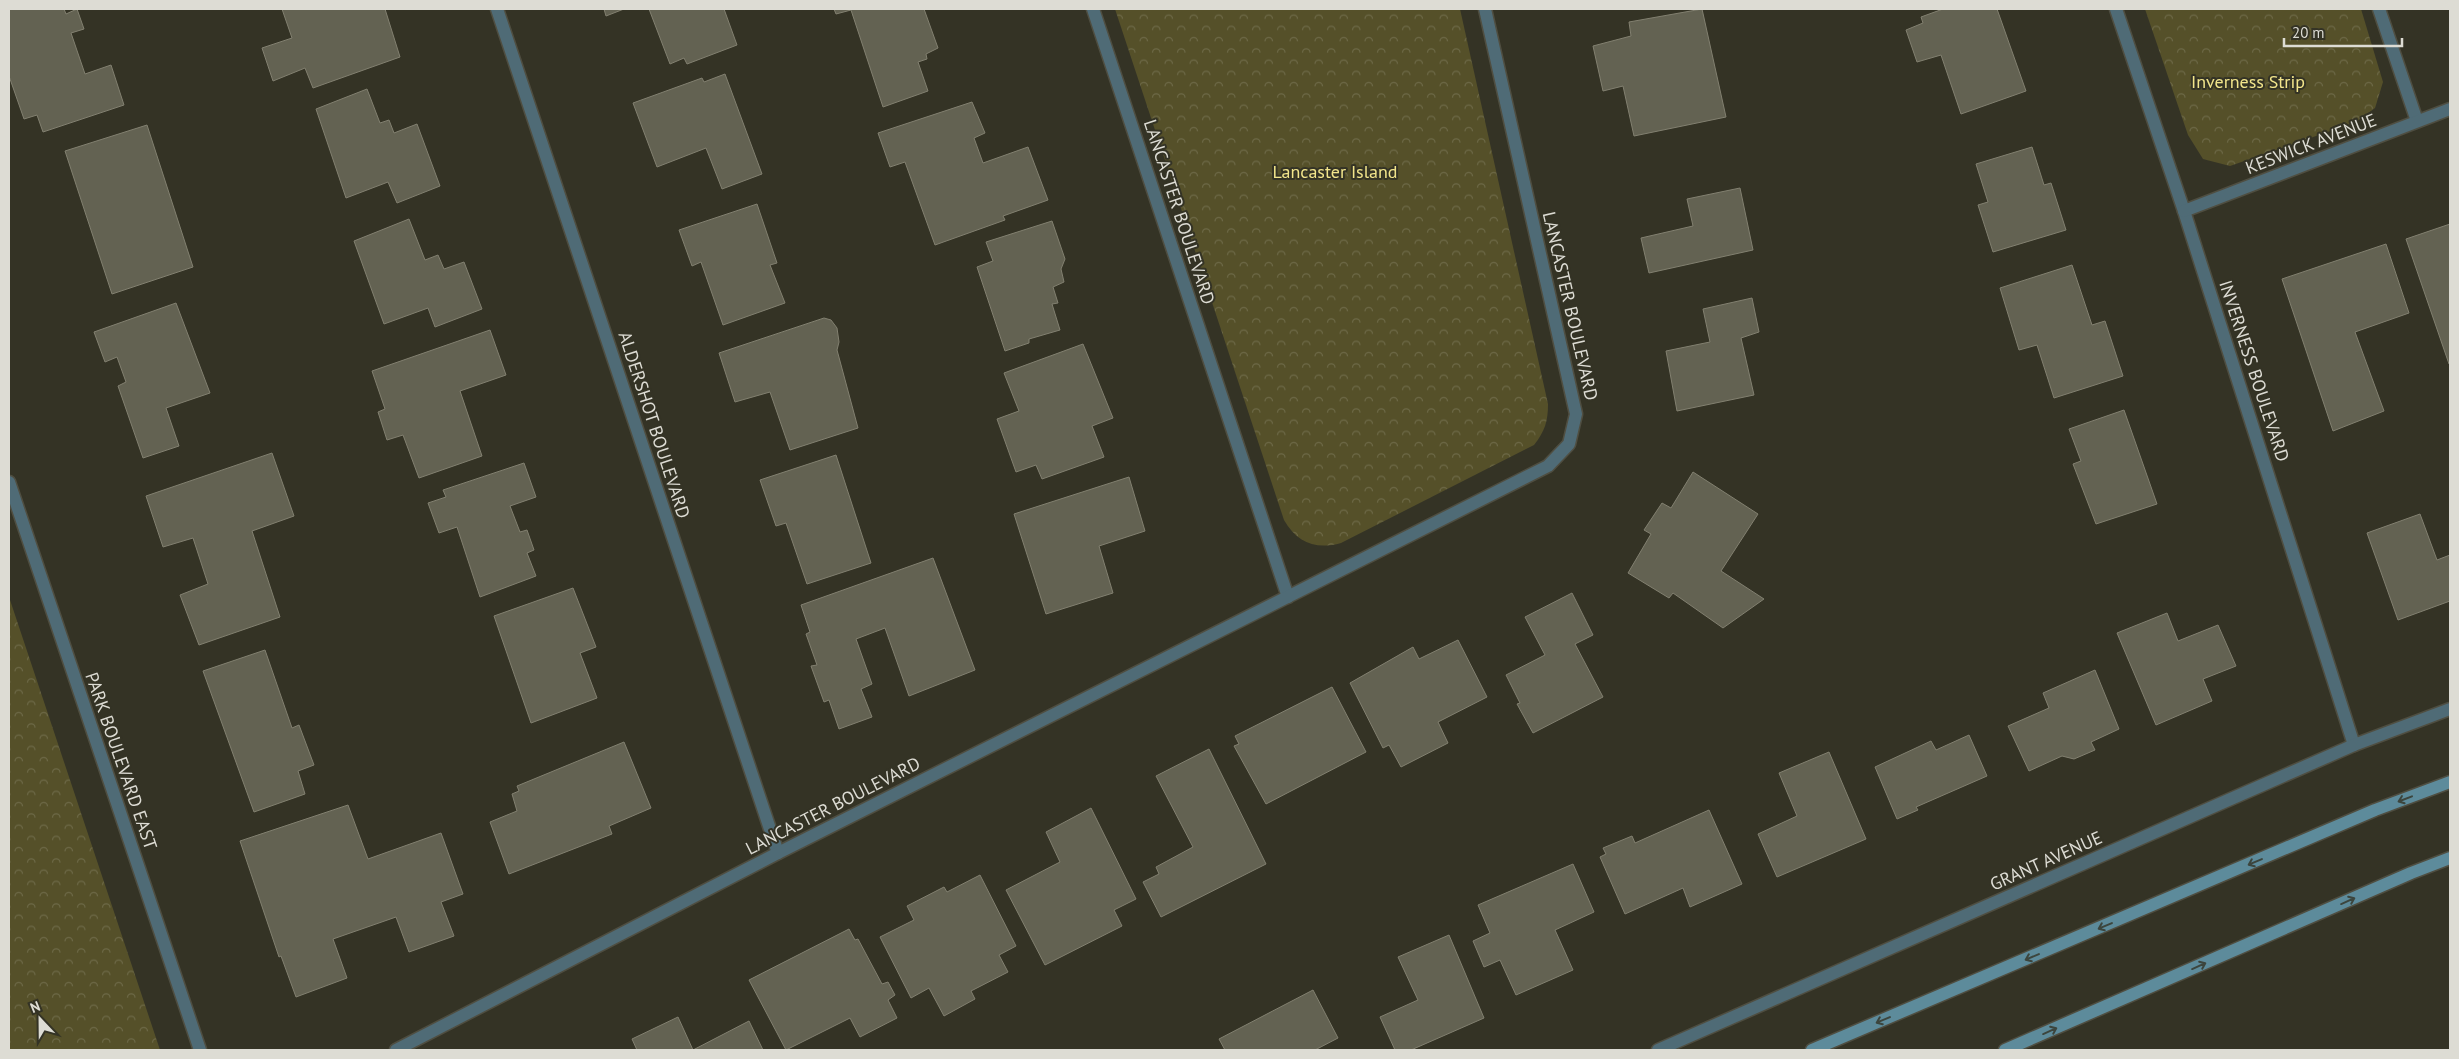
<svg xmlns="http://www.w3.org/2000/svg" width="2459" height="1059" font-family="'PT Sans',sans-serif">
<defs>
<pattern id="forest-crowns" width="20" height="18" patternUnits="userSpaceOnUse" patternTransform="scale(1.25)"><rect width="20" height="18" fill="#555029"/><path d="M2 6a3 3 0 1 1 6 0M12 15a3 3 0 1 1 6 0" fill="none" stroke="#6d6947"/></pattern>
</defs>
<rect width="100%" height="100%" fill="#343325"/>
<g fill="url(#forest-crowns)">
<path d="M1115,9H1460L1548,404C1548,421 1545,431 1534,445L1341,543C1316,550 1297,543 1284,520Z"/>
<path d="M2145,9H2361L2383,82L2375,108L2356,122L2230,166L2203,159L2188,135Z"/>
<path d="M9,597L160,1050H9Z"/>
</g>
<g fill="#636252" stroke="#828070">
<path d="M9,9H64L66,14L77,9L84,29L71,33L85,74L111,65L124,105L43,132L37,115L24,119L9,76Z"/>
<path d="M282,9H385L400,57L313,88L305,68L273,81L262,48L292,38Z"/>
<path d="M604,9H624L606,16Z"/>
<path d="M649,9H724L737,45L687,64L684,58L670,64Z"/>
<path d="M834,9H924L938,48L926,54L927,59L918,62L928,91L883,107L851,10L836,14Z"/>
<path d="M1702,9L1726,117L1634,136L1623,86L1603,91L1593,46L1631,36L1629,22Z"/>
<path d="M1943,9H1997L2026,91L1961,114L1941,55L1917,62L1906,30L1923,23L1921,17Z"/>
<path d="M725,74L762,174L722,189L706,148L657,167L633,103L702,78L704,82Z"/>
<path d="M367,89L380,123L389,120L394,133L417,124L440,186L397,203L388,182L346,198L316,109Z"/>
<path d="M972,102L985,133L974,138L983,163L1028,147L1048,200L1003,216L1005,220L935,245L905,162L890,167L878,133Z"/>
<path d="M147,125L193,267L112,294L65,151Z"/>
<path d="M2032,147L2044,185L2051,183L2066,230L1993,252L1978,205L1988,202L1976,164Z"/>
<path d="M1740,188L1753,250L1649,273L1641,238L1693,226L1687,199Z"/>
<path d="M757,204L777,263L770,265L785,303L723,325L701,262L692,266L679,230Z"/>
<path d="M409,219L425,260L438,255L444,269L464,262L482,309L435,327L428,308L384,324L354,241Z"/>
<path d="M1052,221L1065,259L1061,269L1064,282L1053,287L1058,303L1052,304L1060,330L1029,339V343L1005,351L977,267L993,261L986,242Z"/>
<path d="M2450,224V363L2449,364L2406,239Z"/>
<path d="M2386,244L2409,313L2355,332L2384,411L2333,431L2282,279Z"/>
<path d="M2072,265L2092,325L2105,321L2123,376L2054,398L2037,345L2019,350L2000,288Z"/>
<path d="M1752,298L1759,332L1741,338L1754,395L1677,411L1666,351L1710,342L1703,309Z"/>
<path d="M176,303L210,393L166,408L179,446L143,458L118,386L126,382L117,357L105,362L94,332Z"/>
<path d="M824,318L831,320L837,328L839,342L837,350L858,428L790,450L770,392L735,402L719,353Z"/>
<path d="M490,330L506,375L460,391L482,456L419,478L403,435L387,440L378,412L385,409L372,371Z"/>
<path d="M1083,344L1113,418L1092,426L1104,457L1042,479L1036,465L1016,472L997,419L1019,411L1004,373Z"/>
<path d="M2124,410L2157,504L2096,524L2073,464L2081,461L2069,429Z"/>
<path d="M272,453L294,516L252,531L280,617L199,645L180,595L208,584L193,538L163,547L146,496Z"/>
<path d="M836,455L871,563L807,584L786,523L776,526L760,480Z"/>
<path d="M524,463L536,497L510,506L520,532L527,530L534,550L527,553L536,576L480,597L457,527L439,533L428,503L446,497L443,490Z"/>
<path d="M1693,472L1758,514L1721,571L1764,599L1723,628L1673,593L1669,598L1628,573L1651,534L1644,530L1662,503L1671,508Z"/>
<path d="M1129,477L1145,531L1099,546L1113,593L1046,614L1014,514Z"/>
<path d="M2420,514L2437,560L2450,555V601L2398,620L2367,533Z"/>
<path d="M933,558L975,670L909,696L885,628L856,639L872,684L861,689L872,717L839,729L829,700L824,702L811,666L817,665L806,634L810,632L801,605Z"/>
<path d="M573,588L596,647L580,653L597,698L531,723L494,616Z"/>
<path d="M1572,593L1593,635L1575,644L1603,697L1533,733L1517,704L1520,703L1506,675L1545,655L1525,617Z"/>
<path d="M2167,613L2178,641L2218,625L2236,666L2203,679L2212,701L2156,725L2117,633Z"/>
<path d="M1458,640L1487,697L1438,722L1448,743L1401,767L1389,745L1383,748L1350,683L1413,647L1419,659Z"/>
<path d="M265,650L292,728L299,725L314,765L298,771L305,794L254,812L203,671Z"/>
<path d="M2095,670L2119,729L2091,742L2095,750L2074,759L2062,756L2029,771L2008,726L2049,708L2043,693Z"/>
<path d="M1332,687L1366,752L1266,804L1234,746L1239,744L1235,736Z"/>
<path d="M1969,735L1987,776L1916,807L1918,810L1897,819L1875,767L1931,741L1936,750Z"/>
<path d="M624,742L651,808L609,826L612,834L509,874L490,822L517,811L512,794L519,791L517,786Z"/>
<path d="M1209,749L1266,864L1161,917L1143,882L1159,874L1156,867L1193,847L1156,776Z"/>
<path d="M1829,752L1866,839L1777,877L1758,834L1797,816L1779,773Z"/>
<path d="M348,805L368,859L441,833L463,894L441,902L454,936L409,952L396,917L333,939L347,978L296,997L281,956L279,957L240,841Z"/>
<path d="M1091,808L1136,899L1114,910L1122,926L1045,965L1006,890L1060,862L1046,832Z"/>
<path d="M1709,810L1742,884L1690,907L1683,888L1625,914L1600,857L1606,854L1603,848L1632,836L1635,843Z"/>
<path d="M1573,864L1594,912L1555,930L1573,970L1516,995L1500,960L1484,967L1473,941L1490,933L1478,905Z"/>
<path d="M980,875L1016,946L999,955L1008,972L971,991L975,999L944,1016L929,988L911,998L880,937L914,920L907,906L944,887L947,892Z"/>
<path d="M849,929L855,940L858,939L882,984L888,982L895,995L888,1000L897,1018L860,1037L850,1018L786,1050L749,980Z"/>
<path d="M1449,935L1484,1018L1411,1050H1395L1380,1017L1418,1000L1398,957Z"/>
<path d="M1313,990L1338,1038L1315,1050H1225L1219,1039Z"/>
<path d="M678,1017L693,1050L749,1021L763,1050H637L632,1039Z"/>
</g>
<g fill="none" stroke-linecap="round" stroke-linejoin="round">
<g stroke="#4f4e41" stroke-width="15">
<g id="street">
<path d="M497,9L778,853"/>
<path d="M1093,9L1288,597"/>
<path d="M2116,9L2184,211L2354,745"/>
<path d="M2379,9L2417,121"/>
<path d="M2184,211L2450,109"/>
<path d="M9,482L200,1050"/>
<path d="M396,1050L778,853L1548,466L1569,444L1576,414L1485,9"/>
<path d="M1658,1050L2354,745L2450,709"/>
</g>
</g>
<g stroke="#4f4e41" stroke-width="15">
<g id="secondary">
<path d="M1812,1050L2375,810L2450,782"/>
<path d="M2005,1050L2411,873L2450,858"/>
</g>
</g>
<use href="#street" stroke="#4f6b76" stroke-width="12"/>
<use href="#secondary" stroke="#5d8b9b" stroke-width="12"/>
</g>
<defs><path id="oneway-shaft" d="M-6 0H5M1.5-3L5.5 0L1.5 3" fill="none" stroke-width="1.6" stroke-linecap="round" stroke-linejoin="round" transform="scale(1.25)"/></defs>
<g stroke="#3c453d">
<use href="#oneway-shaft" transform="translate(2405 799) rotate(159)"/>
<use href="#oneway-shaft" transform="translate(2255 862) rotate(157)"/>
<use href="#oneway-shaft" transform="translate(2348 901) rotate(-24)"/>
<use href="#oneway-shaft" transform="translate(2105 926) rotate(157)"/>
<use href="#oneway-shaft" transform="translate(2032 957) rotate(157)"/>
<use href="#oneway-shaft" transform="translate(2199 966) rotate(-24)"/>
<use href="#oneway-shaft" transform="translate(1883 1020) rotate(157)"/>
<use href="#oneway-shaft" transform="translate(2050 1031) rotate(-24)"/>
</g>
<g text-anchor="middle" stroke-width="4" stroke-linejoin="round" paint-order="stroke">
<g font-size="18" fill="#f2e58b" stroke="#343325">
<text x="2248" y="88">Inverness Strip</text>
<text x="1335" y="178">Lancaster Island</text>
</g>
<g font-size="18" fill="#dddcd4" stroke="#343325">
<text transform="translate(2311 144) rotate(-21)" y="6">KESWICK AVENUE</text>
<text transform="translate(1179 212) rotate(72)" y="6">LANCASTER BOULEVARD</text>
<text transform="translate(1570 306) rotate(77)" y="6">LANCASTER BOULEVARD</text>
<text transform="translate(2254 371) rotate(72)" y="6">INVERNESS BOULEVARD</text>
<text transform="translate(654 425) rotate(72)" y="6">ALDERSHOT BOULEVARD</text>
<text transform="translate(121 761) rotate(71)" y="6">PARK BOULEVARD EAST</text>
<text transform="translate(833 806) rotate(-27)" y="6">LANCASTER BOULEVARD</text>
<text transform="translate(2046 861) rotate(-24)" y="6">GRANT AVENUE</text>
</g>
</g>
<rect width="2459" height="1059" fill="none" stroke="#dddcd4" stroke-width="20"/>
<g transform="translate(40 1019) rotate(338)" stroke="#343325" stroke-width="4" paint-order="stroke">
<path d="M0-4L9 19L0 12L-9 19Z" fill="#dddcd4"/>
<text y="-8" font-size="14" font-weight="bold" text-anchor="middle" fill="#dddcd4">N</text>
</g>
<path d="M2284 38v8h118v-8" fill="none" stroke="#dddcd4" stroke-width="2.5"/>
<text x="2292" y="38" font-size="15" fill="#dddcd4" stroke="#343325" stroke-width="4" paint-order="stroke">20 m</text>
</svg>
